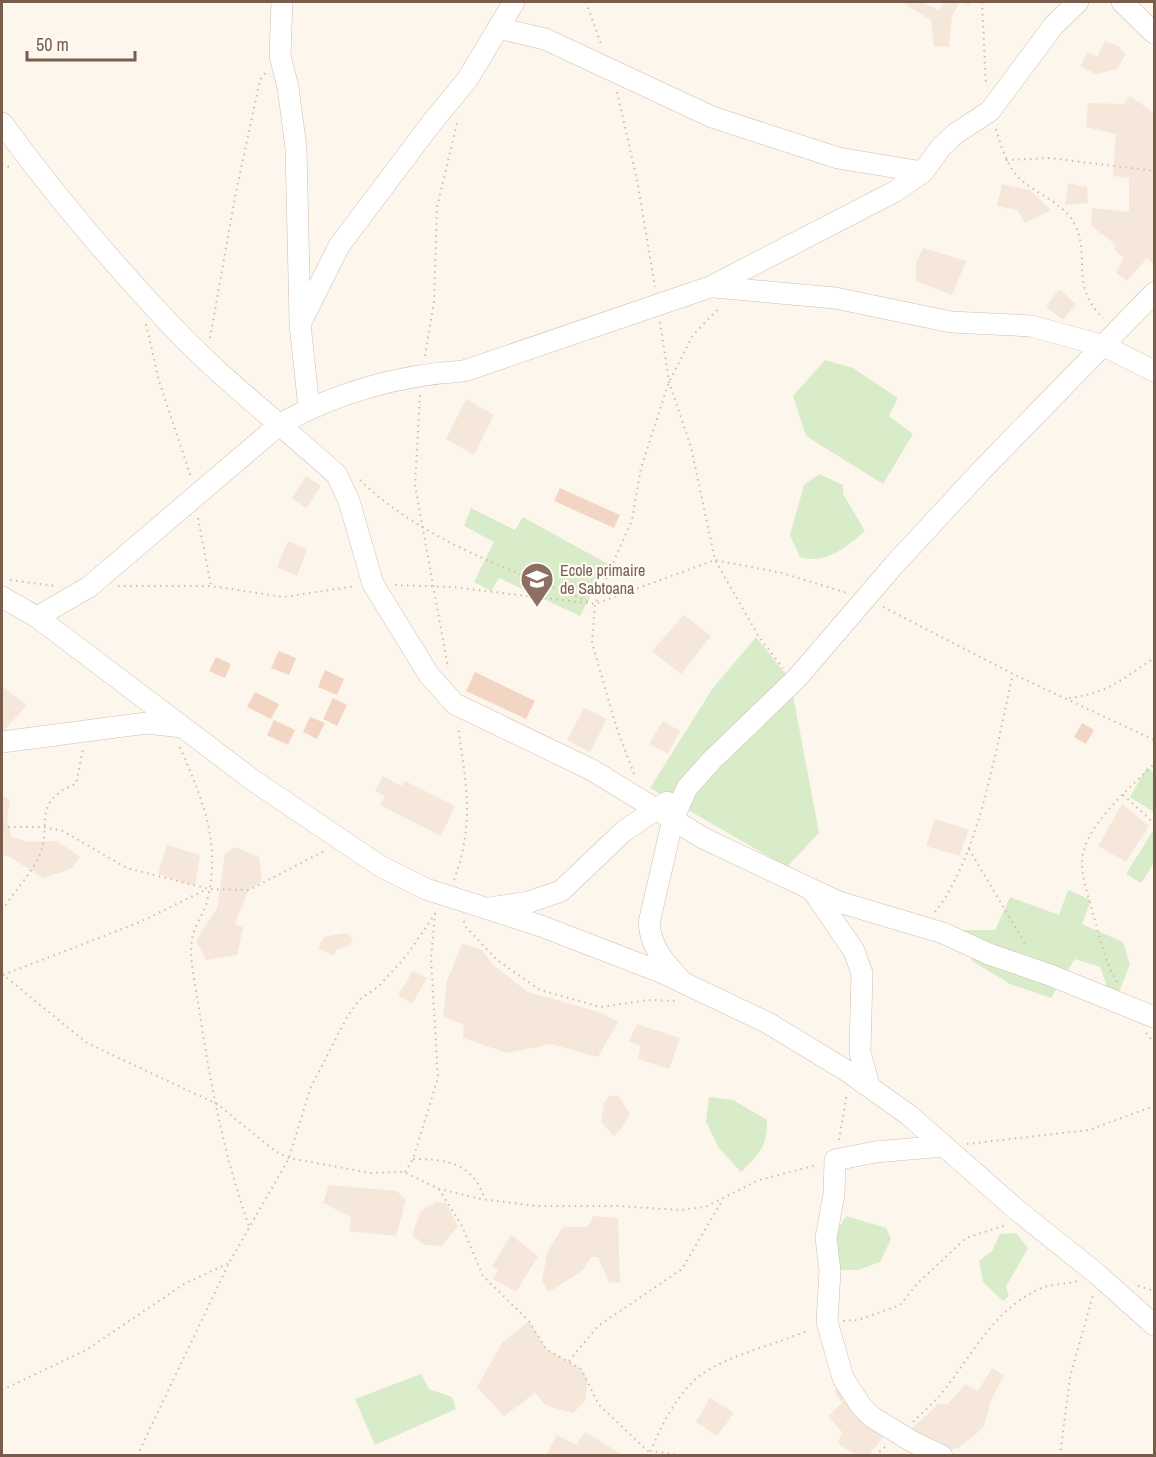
<svg xmlns="http://www.w3.org/2000/svg" width="1156" height="1457" font-family="'Archivo Narrow',sans-serif">
<rect width="100%" height="100%" fill="#fdf6ec"/>
<g fill="#f5e8da">
<path d="M901,2H922L939,10L944,2H971L969,5L960,2L952,16L949,47L934,46L931,20Z"/>
<path d="M1105,41L1117,45L1126,54L1117,69L1096,74L1080,66L1088,52L1097,57Z"/>
<path d="M1130,96L1154,113V265L1147,258L1127,281L1116,273L1124,258L1114,249L1116,245L1091,226L1092,208L1129,212V178L1113,176L1116,134L1086,127L1088,103L1124,104Z"/>
<path d="M1068,183L1087,187L1088,203L1065,205Z"/>
<path d="M1002,184L1030,190L1051,210L1025,223L1017,210L997,206Z"/>
<path d="M923,248L966,261L952,295L916,281V263Z"/>
<path d="M1059,289L1076,304L1063,320L1046,307Z"/>
<path d="M466,399L494,415L474,455L446,439Z"/>
<path d="M306,476L321,486L306,508L292,498Z"/>
<path d="M288,541L307,549L297,576L277,567Z"/>
<path d="M684,615L711,636L681,674L652,651Z"/>
<path d="M2,686L27,705L2,733Z"/>
<path d="M584,708L607,719L590,752L567,740Z"/>
<path d="M663,721L680,731L668,754L649,744Z"/>
<path d="M383,776L401,786L405,781L455,806L441,836L380,805L385,796L375,791Z"/>
<path d="M2,795L10,800L7,820L12,837L28,842L57,841L80,857L71,869L43,878L10,857L2,856Z"/>
<path d="M1122,804L1149,826L1126,862L1098,846Z"/>
<path d="M935,819L969,830L959,856L926,846Z"/>
<path d="M167,845L200,855L195,886L158,874Z"/>
<path d="M235,847L259,857L262,881L249,890L235,923L243,928L237,955L206,960L196,941L217,908L225,854Z"/>
<path d="M345,933L353,938L349,946L336,950L334,956L318,948L324,937Z"/>
<path d="M462,944L482,950L493,965L528,992L599,1012L618,1022L598,1057L551,1044L507,1053L463,1038L464,1025L443,1016L447,981Z"/>
<path d="M413,971L427,978L412,1004L398,995Z"/>
<path d="M637,1024L680,1038L669,1069L638,1059L640,1046L629,1041Z"/>
<path d="M618,1095L630,1114L622,1128L614,1136L601,1122L604,1103L609,1096Z"/>
<path d="M329,1185L397,1191L406,1200L396,1236L349,1231L351,1217L323,1203Z"/>
<path d="M436,1202L446,1203L458,1226L442,1246L425,1245L412,1235L421,1211Z"/>
<path d="M593,1216L618,1218L620,1283L609,1282L598,1257H591L583,1270L549,1292L542,1282L547,1253L563,1227H588Z"/>
<path d="M511,1235L538,1256L516,1292L493,1279L498,1270L492,1266Z"/>
<path d="M529,1321L546,1349L581,1369L587,1378L586,1400L573,1413L547,1406L535,1393L504,1416L477,1387L502,1343Z"/>
<path d="M992,1368L1004,1375L991,1400L984,1426L975,1435L958,1448L936,1452L904,1436L938,1404H948L965,1384L978,1391Z"/>
<path d="M842,1386L884,1436L869,1455H855L838,1443L842,1432L828,1416L842,1403L834,1391Z"/>
<path d="M710,1398L734,1413L717,1436L696,1422Z"/>
<path d="M585,1432L623,1455H546L557,1435L576,1445Z"/>
</g>
<g fill="#d8ecc9">
<path d="M825,360L853,368L898,398L889,416L913,434L883,484L806,436L793,396Z"/>
<path d="M819,474L843,485V494L865,531C847,547 825,565 800,557L790,535L804,485Z"/>
<path d="M471,508L515,530L523,517L608,564L580,616L499,578L491,591L474,582L494,542L464,526Z"/>
<path d="M756,637L790,679L819,833L787,867L650,788L713,688Z"/>
<path d="M1147,767L1154,772V812L1130,797Z"/>
<path d="M1154,829V863L1141,883L1126,874Z"/>
<path d="M1068,890L1091,900L1082,924L1123,942L1130,964L1116,1000L1103,995L1106,983L1100,967L1075,959L1051,998L1010,984L972,961L963,930H995L1010,897L1059,915Z"/>
<path d="M709,1097L733,1100L767,1120C767,1148 760,1152 741,1172L718,1147L706,1121Z"/>
<path d="M846,1216L886,1228L891,1239L880,1262L858,1270H839L832,1239Z"/>
<path d="M1016,1233L1028,1248L1006,1287L1009,1296L1003,1301L983,1282L979,1261L992,1251L1000,1234Z"/>
<path d="M421,1374L429,1389L452,1397L456,1409L375,1445L355,1399Z"/>
</g>
<g fill="#f3d5c3">
<path d="M560,488L620,515L614,528L554,501Z"/>
<path d="M279,651L296,658L289,675L271,668Z"/>
<path d="M216,657L231,664L225,678L209,671Z"/>
<path d="M325,670L344,679L337,695L318,687Z"/>
<path d="M475,672L535,701L526,719L466,691Z"/>
<path d="M255,692L279,704L271,719L247,707Z"/>
<path d="M333,698L347,705L337,726L323,719Z"/>
<path d="M310,717L325,723L317,739L303,732Z"/>
<path d="M274,720L295,730L288,745L267,735Z"/>
<path d="M1082,723L1094,730L1086,744L1074,737Z"/>
</g>
<g fill="none" stroke-linecap="round" stroke-linejoin="round">
<g stroke="#d1beb0" stroke-width="22">
<g id="minor">
<path d="M282,2L280,56L288,87L296,148L300,320"/>
<path d="M1122,2L1154,33"/>
<path d="M498,28L545,39L712,117L838,158L923,172"/>
<path d="M2,123C53,193 109,259 168,322C220,378 281,424 337,475L349,501L373,584L429,675L455,704L592,770L703,838L813,890L839,902L943,933L989,954L1050,975L1154,1017"/>
<path d="M714,287L835,298L951,322L1031,326L1104,346L1154,371"/>
<path d="M309,408L300,324L339,246L433,121L467,80L514,2"/>
<path d="M2,597L37,617L254,781L380,866L426,889L541,926L663,973L768,1023L847,1071L910,1116L1018,1211L1097,1274L1154,1325"/>
<path d="M37,617L89,587L280,424C338,392 398,375 464,371L710,287L894,192L923,172L941,147L955,134L990,111L1054,25L1078,2"/>
<path d="M2,742L147,723L182,727"/>
<path d="M813,891L854,951L862,973L860,1052L869,1086"/>
<path d="M490,908L529,902L561,891L624,831L667,802"/>
<path d="M679,978C663,961 651,947 649,923L673,819L687,788L712,760L797,678L894,565L981,471L1154,293"/>
<path d="M942,1456L913,1442L872,1417L861,1406L843,1378L827,1322L830,1271L826,1238L834,1194L835,1160L875,1152L944,1146"/>
</g>
</g>
<g stroke="#d9b8a5" stroke-width="2" stroke-dasharray="1.5 4.5" stroke-linecap="butt">
<path d="M586,2L602,47"/>
<path d="M982,2L986,86"/>
<path d="M617,92L637,180L655,287"/>
<path d="M996,129C1001,146 1006,163 1017,176C1033,193 1063,202 1074,223C1092,256 1068,283 1103,318"/>
<path d="M1006,160L1050,158L1154,171"/>
<path d="M2,164L12,168"/>
<path d="M660,322L669,382L691,447L715,560L759,637L783,668"/>
<path d="M146,324L159,381L191,477"/>
<path d="M210,338L236,192L260,80L266,72"/>
<path d="M425,356L434,302L437,207L458,119"/>
<path d="M420,395L415,485L448,668"/>
<path d="M360,480C423,541 511,570 590,602"/>
<path d="M198,518L211,586"/>
<path d="M10,580L55,586"/>
<path d="M395,585L452,587L595,604L715,560L782,573L847,593"/>
<path d="M118,586H211L284,597L356,586"/>
<path d="M883,607L1013,674L1154,740"/>
<path d="M1069,698C1107,694 1124,678 1154,658"/>
<path d="M180,747C202,799 222,843 207,901C204,914 194,926 192,939C189,959 195,982 198,1002C209,1078 224,1157 250,1229"/>
<path d="M634,774L616,726L592,643L595,604L632,520L641,468L669,382L693,335L720,307"/>
<path d="M1123,795L1154,823"/>
<path d="M2,827H43L63,831L127,868L209,889L249,890L326,850"/>
<path d="M969,849L1027,947"/>
<path d="M454,880C475,823 466,785 458,726"/>
<path d="M2,910C13,893 30,875 39,857C53,825 30,802 76,784L83,749"/>
<path d="M935,912C980,855 996,746 1013,674"/>
<path d="M464,921L465,926L497,960L540,990L601,1007L648,1000L679,1001"/>
<path d="M2,974L87,1043L217,1104L275,1151L289,1158L371,1173L404,1172L439,1189L481,1199L536,1206H618L681,1210L705,1207L759,1180L817,1165"/>
<path d="M3,975L140,922L207,889"/>
<path d="M1117,982C1105,962 1100,938 1094,917C1089,898 1079,873 1083,853C1091,820 1131,787 1154,764"/>
<path d="M1146,1033L1154,1042"/>
<path d="M839,1140L847,1093"/>
<path d="M967,1144L1089,1130L1154,1106"/>
<path d="M413,1159C444,1159 470,1162 483,1194L482,1198"/>
<path d="M405,1172L413,1159L438,1078L431,959L435,914"/>
<path d="M439,1189L462,1226L483,1276L529,1321L546,1349L581,1369L599,1405L653,1456"/>
<path d="M1138,1286L1154,1291"/>
<path d="M843,1321L858,1320L900,1305L917,1284L966,1238L1006,1225"/>
<path d="M569,1361L598,1326L682,1269L723,1199"/>
<path d="M2,1390L86,1350L184,1284L229,1263"/>
<path d="M913,1422C924,1411 936,1401 945,1389C973,1353 997,1306 1042,1288C1053,1283 1067,1285 1078,1281"/>
<path d="M137,1456L229,1263L289,1158L310,1089L346,1019L359,1000L379,986L407,955L437,911"/>
<path d="M687,1456L651,1451C660,1427 680,1389 702,1374C729,1355 777,1344 809,1330"/>
<path d="M875,1456L886,1446"/>
<path d="M1060,1456L1070,1377L1093,1295"/>
</g>
<use href="#minor" stroke="#fff" stroke-width="21"/>
</g>
<defs>
<g id="school-pin" transform="scale(1.725)"><path d="M0 17L-7.5 6A9.5 9.5 0 1 1 7.5 6Z" fill="#8d6e63" stroke="#fffaf3"/><path d="M0-5L7-2L0 1L-7-2ZM-4 1L0 2.5L4 1V4Q0 6-4 4Z" fill="#fff"/></g>
</defs>
<g fill-rule="evenodd">
<use href="#school-pin" x="537" y="579"/>
</g>
<g text-anchor="middle" stroke-width="4.5" stroke-linejoin="round" paint-order="stroke">
<g font-size="16" fill="#785e54" stroke="#fffaf3" text-anchor="start">
<text x="560" y="576">Ecole primaire<tspan x="560" dy="18">de Sabtoana</tspan></text>
</g>
</g>
<rect width="1156" height="1457" fill="none" stroke="#7a5c4d" stroke-width="6"/>
<path d="M27 51v9h108v-9" fill="none" stroke="#7a5c4d" stroke-width="3"/>
<text x="36" y="51" font-size="18" fill="#7a5c4d" stroke="#fffaf3" stroke-width="4.5" paint-order="stroke">50 m</text>
</svg>
